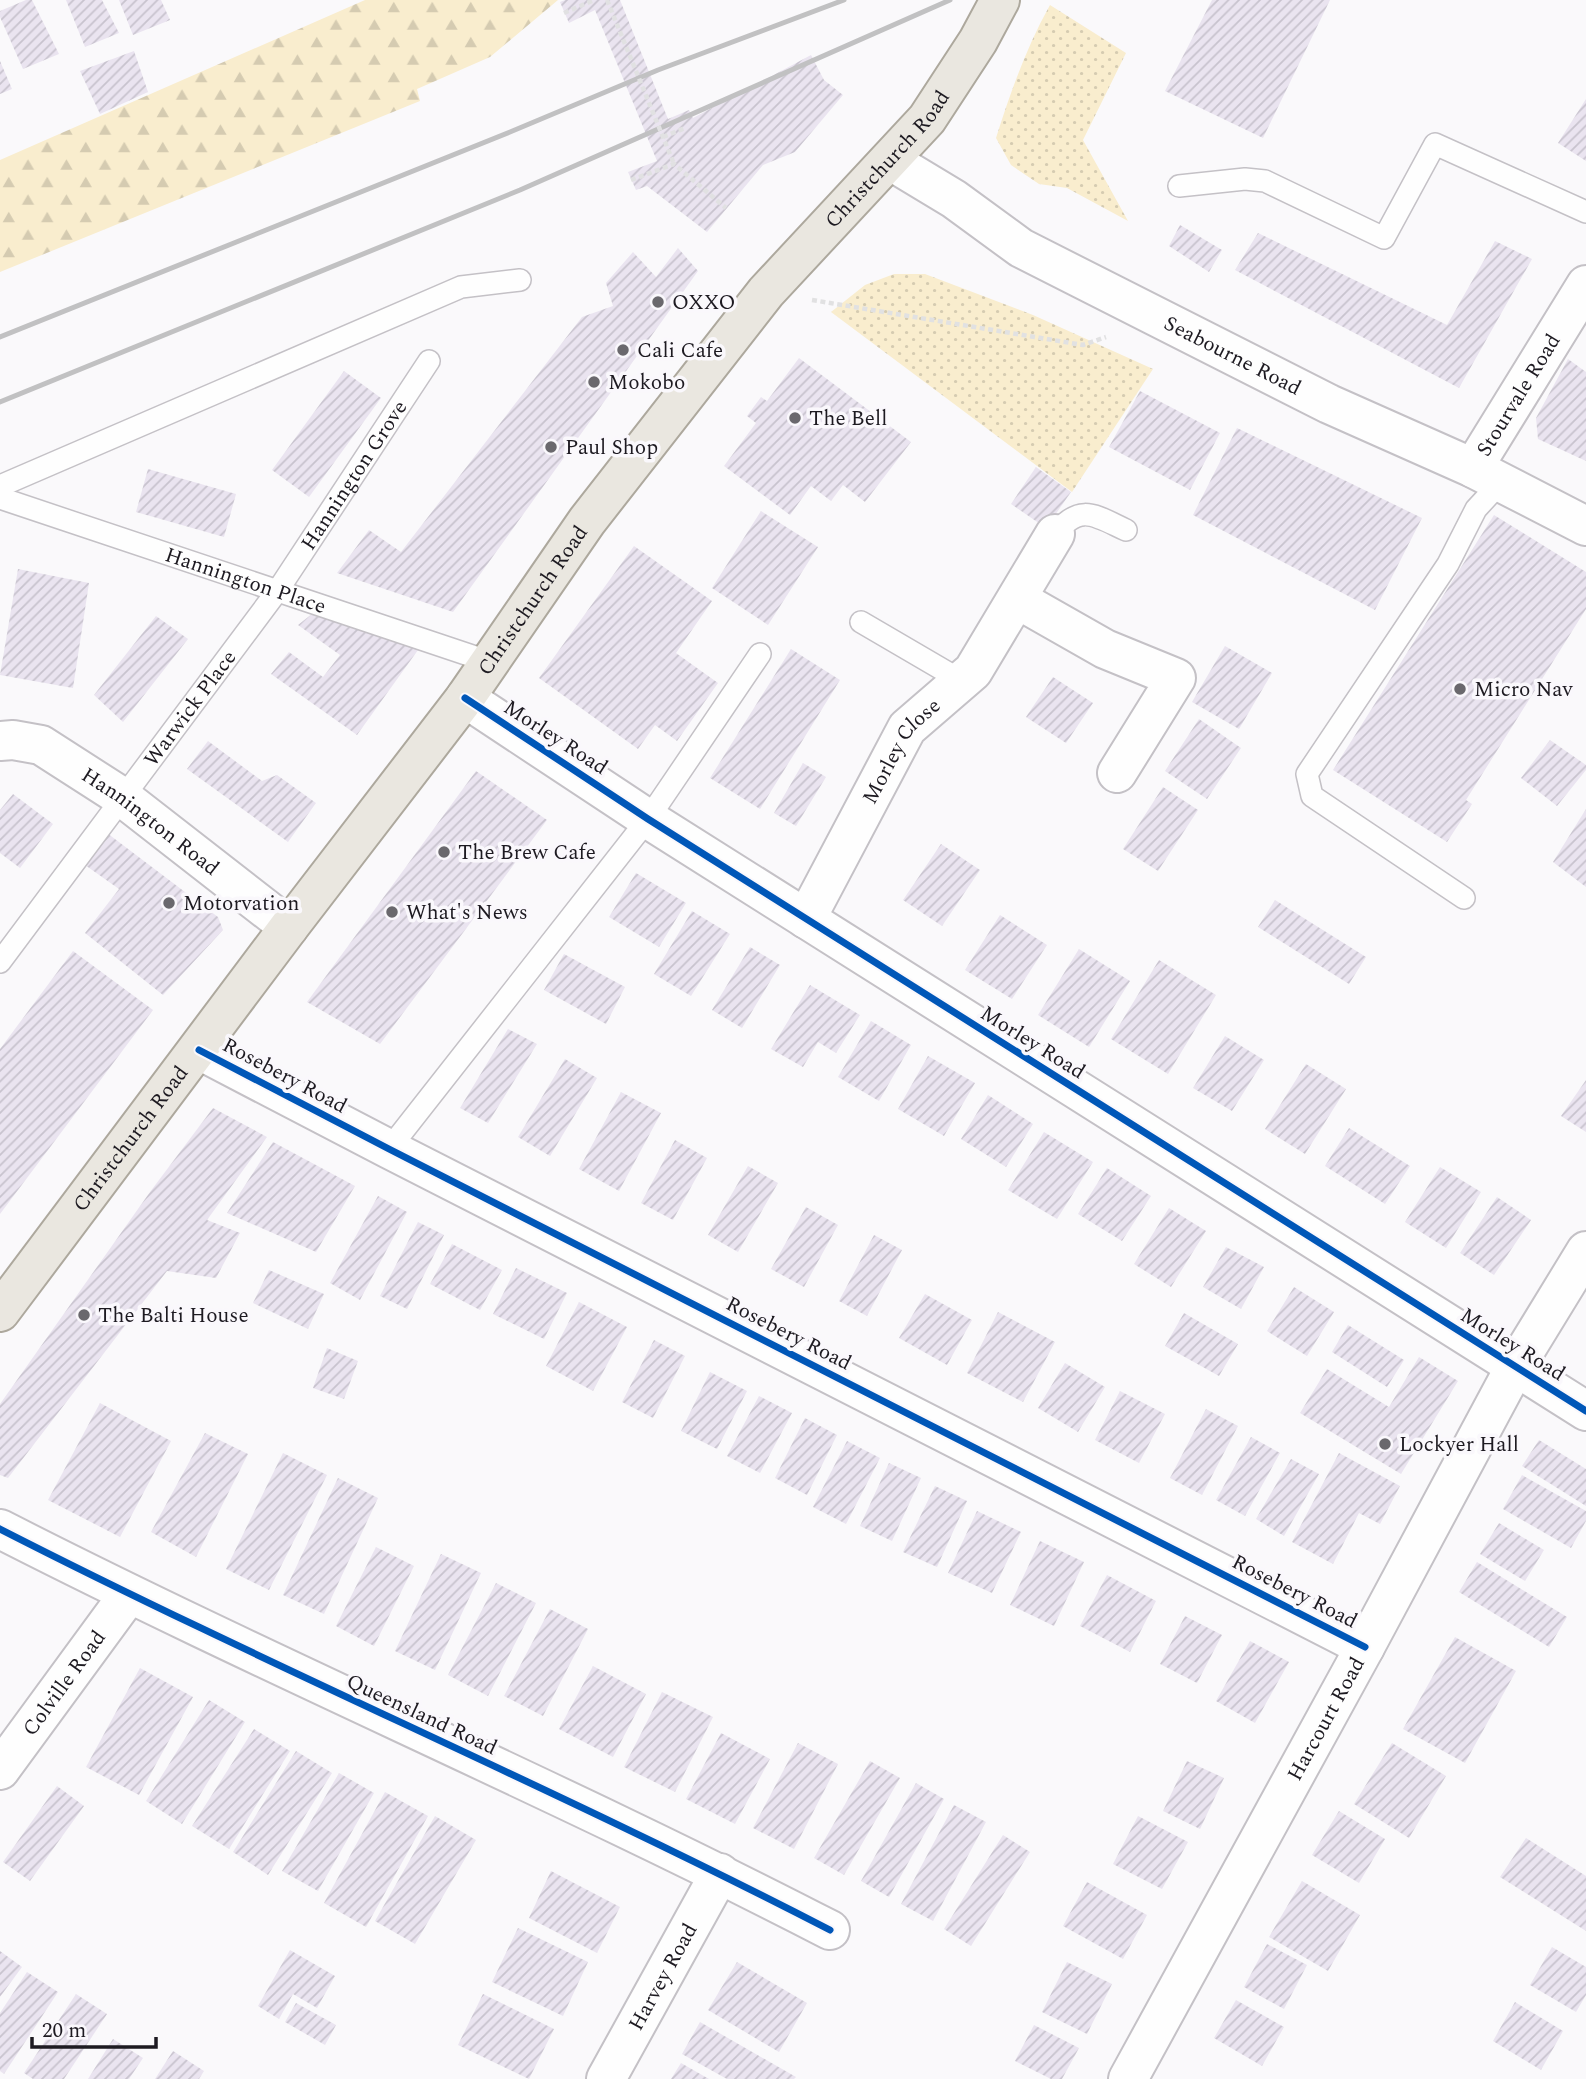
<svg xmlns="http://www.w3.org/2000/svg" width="1586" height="2079" font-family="Spectral,serif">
<defs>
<pattern id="grass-dots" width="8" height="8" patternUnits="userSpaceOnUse" patternTransform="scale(1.75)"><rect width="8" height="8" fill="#f9edce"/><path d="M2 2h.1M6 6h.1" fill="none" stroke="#d5cbb1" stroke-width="1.8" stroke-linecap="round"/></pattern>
<pattern id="forest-firs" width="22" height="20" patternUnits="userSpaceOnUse" patternTransform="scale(1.75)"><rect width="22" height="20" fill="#f9edce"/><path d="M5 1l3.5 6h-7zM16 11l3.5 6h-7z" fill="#d5cbb1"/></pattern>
<pattern id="building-hatch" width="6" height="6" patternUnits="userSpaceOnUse" patternTransform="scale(1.75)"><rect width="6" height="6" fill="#eae4f0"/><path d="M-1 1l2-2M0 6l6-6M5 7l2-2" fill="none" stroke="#c8c3ce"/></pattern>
</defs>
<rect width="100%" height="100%" fill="#faf9fb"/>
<g fill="url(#grass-dots)">
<path d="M1050,5L1126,53L1083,140L1128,221L1067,188L1039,184L1011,165L996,138C1010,93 1027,46 1050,5Z"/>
<path d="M894,274H925L1033,315L1153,369L1072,492L831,312L865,285Z"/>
</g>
<path fill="url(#forest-firs)" d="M365,0H558L490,57L417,89L420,101L0,272V160Z"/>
<g fill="url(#building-hatch)">
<path d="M26,0H32L59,54L23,69L0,17V11Z"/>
<path d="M66,0H102L119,33L85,47Z"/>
<path d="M119,0H161L170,20L133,35Z"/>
<path d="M565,0H620L668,119L689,110L693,118L811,55L824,80L843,95L795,152L763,165L707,232L647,186L636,190L628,172L657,161L595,10L569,23L560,2Z"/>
<path d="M1212,0H1330L1263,138L1165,91Z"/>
<path d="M134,51L148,92L100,114L80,71Z"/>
<path d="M0,61L12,89L0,94Z"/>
<path d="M1586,99V161L1558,143Z"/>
<path d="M1180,225L1222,250L1209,272L1169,246Z"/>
<path d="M1258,233L1447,325L1495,241L1532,259L1459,388L1235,270Z"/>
<path d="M678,248L698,271L453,612L337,573L369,530L401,552L582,317L613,306L606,283L633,252L656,277Z"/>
<path d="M799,358L911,442L865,502L843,485L831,501L811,486L790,515L724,466L756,423L747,416L761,397L767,401Z"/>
<path d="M1568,359L1586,372V461L1538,439L1536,418Z"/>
<path d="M344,371L381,398L309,497L272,470Z"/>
<path d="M1140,391L1220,433L1190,490L1109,447Z"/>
<path d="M1237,428L1422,518L1375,610L1193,515Z"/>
<path d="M1036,467L1071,492L1046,528L1011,504Z"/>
<path d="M148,469L236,494L224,537L136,512Z"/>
<path d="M761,511L818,547L768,625L712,588Z"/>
<path d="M1494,515L1586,572V609L1466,800L1472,804L1447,842L1333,770Z"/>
<path d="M634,546L712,601L676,653L718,683L677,741L655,725L638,749L539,678Z"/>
<path d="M18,569L89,583L73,688L0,675Z"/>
<path d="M322,606L362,629L418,650L357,735L271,674L289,652L323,677L340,655L298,625Z"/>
<path d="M156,616L188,639L123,722L94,695Z"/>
<path d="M1225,646L1272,673L1239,729L1192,702Z"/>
<path d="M791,649L840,680L760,809L710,778Z"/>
<path d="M1053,677L1093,703L1066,743L1026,717Z"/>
<path d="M1199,719L1241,748L1207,799L1165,771Z"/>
<path d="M1550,740L1586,765V770L1557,806L1521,778Z"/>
<path d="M208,741L262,781L277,775L316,803L288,842L187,769Z"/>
<path d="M803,763L826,777L796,826L774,813Z"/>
<path d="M476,771L547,820L380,1044L307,1002Z"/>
<path d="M1163,787L1198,810L1158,871L1123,849Z"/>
<path d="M13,794L53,824L20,868L0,853V810Z"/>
<path d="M1586,809V887L1553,862Z"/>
<path d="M107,833L218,917L223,930L163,995L85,933L119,889L85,865Z"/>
<path d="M941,844L980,870L942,926L903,900Z"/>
<path d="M636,873L686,903L659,947L609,917Z"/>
<path d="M1275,900L1366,957L1349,984L1258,927Z"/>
<path d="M692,911L730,934L691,996L654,974Z"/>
<path d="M1000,915L1047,945L1012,999L965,970Z"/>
<path d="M750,947L780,965L742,1028L712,1010Z"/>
<path d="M1079,949L1130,981L1089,1047L1038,1015Z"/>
<path d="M73,951L153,1010L0,1214V1049Z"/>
<path d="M564,954L625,987L606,1024L544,990Z"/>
<path d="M1159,960L1216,995L1168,1074L1111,1039Z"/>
<path d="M810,985L860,1015L836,1053L818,1042L803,1067L771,1049Z"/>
<path d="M871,1021L911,1045L879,1101L838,1077Z"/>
<path d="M508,1029L537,1044L488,1123L460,1108Z"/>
<path d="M1225,1036L1264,1060L1232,1111L1193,1088Z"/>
<path d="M928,1056L975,1083L944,1136L898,1109Z"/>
<path d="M565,1059L597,1078L550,1156L518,1137Z"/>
<path d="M1306,1064L1346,1089L1305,1154L1265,1129Z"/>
<path d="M1586,1080V1132L1561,1116Z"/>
<path d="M621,1092L661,1113L619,1191L579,1169Z"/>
<path d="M988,1095L1033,1124L1006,1167L961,1139Z"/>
<path d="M213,1108L267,1137L207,1220L240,1233L216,1278L167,1271L8,1478L0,1475V1404L150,1192Z"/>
<path d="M1349,1128L1410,1166L1385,1204L1325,1166Z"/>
<path d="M1044,1132L1093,1162L1057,1219L1008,1190Z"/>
<path d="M675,1140L707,1158L673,1220L641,1203Z"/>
<path d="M273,1142L355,1186L316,1252L227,1213Z"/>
<path d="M748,1166L778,1183L738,1252L708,1235Z"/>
<path d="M1440,1167L1481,1192L1446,1248L1405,1222Z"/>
<path d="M1107,1168L1151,1196L1122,1241L1078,1214Z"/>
<path d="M378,1196L407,1212L360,1300L330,1283Z"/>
<path d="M1497,1197L1531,1220L1494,1275L1460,1253Z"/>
<path d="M806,1207L838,1225L804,1287L771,1269Z"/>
<path d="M1169,1208L1206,1231L1171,1287L1134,1264Z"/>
<path d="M418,1222L444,1235L407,1309L380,1296Z"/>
<path d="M874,1235L902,1250L867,1316L839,1301Z"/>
<path d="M452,1244L502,1270L480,1310L430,1284Z"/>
<path d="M1226,1247L1264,1267L1241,1309L1203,1287Z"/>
<path d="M516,1268L567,1293L544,1339L493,1314Z"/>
<path d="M269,1270L324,1294L308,1329L253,1303Z"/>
<path d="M1294,1287L1334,1312L1307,1356L1267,1331Z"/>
<path d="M925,1294L972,1320L947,1365L899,1338Z"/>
<path d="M579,1302L627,1327L593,1391L546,1366Z"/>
<path d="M998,1312L1055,1342L1023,1402L967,1373Z"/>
<path d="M1184,1313L1238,1344L1219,1376L1165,1346Z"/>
<path d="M1348,1325L1404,1360L1387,1387L1332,1352Z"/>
<path d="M654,1340L685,1356L653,1418L622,1402Z"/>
<path d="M327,1348L358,1361L344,1399L313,1388Z"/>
<path d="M1419,1357L1458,1381L1401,1474L1300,1413L1327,1369L1389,1407Z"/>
<path d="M1065,1363L1105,1387L1078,1432L1038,1408Z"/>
<path d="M710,1372L747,1391L717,1449L681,1431Z"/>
<path d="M1120,1391L1165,1414L1139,1463L1095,1440Z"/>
<path d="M759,1396L792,1413L760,1473L727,1456Z"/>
<path d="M100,1403L171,1441L120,1537L48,1500Z"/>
<path d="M1206,1409L1238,1426L1202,1495L1170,1478Z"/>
<path d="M805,1418L837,1435L807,1495L775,1478Z"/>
<path d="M205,1433L248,1454L196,1557L151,1532Z"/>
<path d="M1251,1437L1280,1453L1245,1516L1216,1500Z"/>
<path d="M1539,1440L1586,1469V1506L1522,1466Z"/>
<path d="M847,1441L880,1458L846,1524L813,1507Z"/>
<path d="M283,1453L327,1475L269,1590L226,1569Z"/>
<path d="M1339,1453L1400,1486L1380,1524L1359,1513L1333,1564L1292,1542Z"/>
<path d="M1291,1459L1319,1474L1284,1536L1256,1519Z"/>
<path d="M889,1463L921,1478L892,1541L860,1526Z"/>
<path d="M1522,1475L1586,1511V1521L1571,1548L1503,1509Z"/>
<path d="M338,1478L378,1498L324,1614L283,1595Z"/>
<path d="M935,1486L967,1501L937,1567L903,1552Z"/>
<path d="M977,1511L1021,1532L992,1593L948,1573Z"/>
<path d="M1499,1523L1544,1550L1525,1581L1480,1554Z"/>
<path d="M1040,1541L1084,1562L1054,1626L1010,1605Z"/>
<path d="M376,1547L414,1566L374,1646L336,1626Z"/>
<path d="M441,1554L481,1573L435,1670L395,1651Z"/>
<path d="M1477,1562L1567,1617L1549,1647L1459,1592Z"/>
<path d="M1107,1575L1156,1601L1130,1652L1080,1626Z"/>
<path d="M496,1583L536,1603L488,1696L448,1675Z"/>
<path d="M550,1609L588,1629L543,1716L504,1696Z"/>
<path d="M1185,1616L1222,1635L1197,1683L1160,1664Z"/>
<path d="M1455,1637L1516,1671L1465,1763L1403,1729Z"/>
<path d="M1250,1641L1289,1662L1255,1723L1216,1701Z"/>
<path d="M593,1666L646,1694L613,1757L559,1729Z"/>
<path d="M140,1668L193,1697L139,1795L86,1767Z"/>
<path d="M662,1692L713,1717L675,1792L624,1767Z"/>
<path d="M209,1700L245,1722L182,1824L146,1801Z"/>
<path d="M254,1729L290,1751L229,1849L192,1826Z"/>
<path d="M721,1733L770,1759L735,1824L686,1799Z"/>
<path d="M798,1743L838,1764L794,1849L753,1828Z"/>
<path d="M1392,1743L1446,1776L1409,1838L1354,1804Z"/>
<path d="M296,1751L332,1773L268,1875L233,1852Z"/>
<path d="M870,1761L900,1778L844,1875L814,1858Z"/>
<path d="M1187,1761L1224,1778L1200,1829L1163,1811Z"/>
<path d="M339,1773L374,1793L318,1891L282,1871Z"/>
<path d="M916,1783L944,1799L889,1897L861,1881Z"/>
<path d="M57,1786L84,1806L30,1881L3,1862Z"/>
<path d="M385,1792L428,1816L366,1927L324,1903Z"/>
<path d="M954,1805L986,1822L933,1921L901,1904Z"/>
<path d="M1339,1811L1385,1839L1359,1883L1312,1855Z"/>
<path d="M435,1816L476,1840L415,1944L375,1921Z"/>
<path d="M1138,1816L1188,1842L1162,1889L1113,1864Z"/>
<path d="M1003,1835L1030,1852L971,1946L944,1929Z"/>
<path d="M1526,1838L1586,1876V1931L1500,1877Z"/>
<path d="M551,1871L620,1907L597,1953L529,1918Z"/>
<path d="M1302,1881L1360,1915L1328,1971L1269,1937Z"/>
<path d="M1087,1882L1147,1915L1123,1959L1063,1926Z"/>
<path d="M518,1928L588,1962L563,2016L492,1982Z"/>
<path d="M1267,1944L1307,1965L1284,2009L1244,1987Z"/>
<path d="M1552,1947L1586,1967V1995L1576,2012L1530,1985Z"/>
<path d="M290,1950L335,1976L317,2008L293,1994L279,2019L258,2006Z"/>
<path d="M0,1951L22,1967L0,1997Z"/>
<path d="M737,1962L807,2003L779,2052L708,2010Z"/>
<path d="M1067,1962L1112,1984L1087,2034L1042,2012Z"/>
<path d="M27,1972L58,1992L4,2074L0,2071V2013Z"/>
<path d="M76,1994L107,2014L64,2079H33L24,2073Z"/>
<path d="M483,1994L554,2029L529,2079L458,2045Z"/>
<path d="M1236,2000L1284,2027L1262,2066L1214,2038Z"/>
<path d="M1515,2002L1563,2031L1541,2070L1493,2041Z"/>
<path d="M296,2003L336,2025L325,2045L285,2022Z"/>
<path d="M700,2022L796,2077L794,2079H727L682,2054Z"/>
<path d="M1034,2025L1079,2048L1062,2079H1051L1015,2061Z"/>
<path d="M113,2039L143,2058L129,2079H88Z"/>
<path d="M173,2051L204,2071L199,2079H155Z"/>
<path d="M681,2063L709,2079H671Z"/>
</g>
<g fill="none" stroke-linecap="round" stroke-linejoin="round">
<g stroke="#c4c1c6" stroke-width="24">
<g id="lane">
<path d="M1179,186L1245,179L1265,181L1384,238L1435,144L1586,212"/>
<path d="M0,486L461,287L520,280"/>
<path id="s1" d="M0,498L490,662"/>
<path d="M1055,534C1080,503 1094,515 1126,530"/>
<path d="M861,622L962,681"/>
<path d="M1464,898L1312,796L1307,774L1448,564L1476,509L1500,483"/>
<path id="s2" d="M0,962L278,590L429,361"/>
<path d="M389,1149L648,819L760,654"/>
</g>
</g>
<g stroke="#c4c1c6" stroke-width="42">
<g id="street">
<path id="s3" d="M1473,468L1586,285"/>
<path d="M1017,599L1105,649L1176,678L1117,773"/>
<path d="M465,698L648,819L1586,1411"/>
<path id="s4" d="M0,741L13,740L41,745L122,797L289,927"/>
<path id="s5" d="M806,919L907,728L973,671L1055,534"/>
<path d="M199,1050L389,1149L1365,1647"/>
<path d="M0,1529C274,1669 557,1789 830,1930"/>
<path id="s6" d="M0,1770L129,1594"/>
<path id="s7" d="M606,2079L720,1873"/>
<path id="s8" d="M1128,2079L1365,1647L1515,1367L1586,1251"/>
</g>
</g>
<g stroke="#c4c1c6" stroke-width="42">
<g id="secondary">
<path id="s9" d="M891,161L954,199L1021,248L1329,404L1473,468L1586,526"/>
</g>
</g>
<g stroke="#ada89d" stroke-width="42">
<g id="primary">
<path id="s10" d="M0,1312L289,927L465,698L587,521L766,292L927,119L978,41L1000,0"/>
</g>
</g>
<g stroke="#e1e1e2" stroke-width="4.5" stroke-dasharray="5 3.5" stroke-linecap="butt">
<path d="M564,13L594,0"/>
<path d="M663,137L685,128"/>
<path d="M631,180L674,164L726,208"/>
<path d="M812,300L1083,345L1106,337"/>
</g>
<use href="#lane" stroke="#fefefe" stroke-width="21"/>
<use href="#street" stroke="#fefefe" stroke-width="38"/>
<use href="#secondary" stroke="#fefefe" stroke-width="38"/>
<use href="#primary" stroke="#eae7e0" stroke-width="38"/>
<g stroke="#c1c1c2" stroke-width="5">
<path d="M0,337L510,132L658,70L844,0"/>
<path d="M0,402L520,190L950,0"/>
</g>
<path stroke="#e1e1e2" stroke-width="4.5" stroke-dasharray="5 3.5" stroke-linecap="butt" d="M607,0L674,164"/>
<g stroke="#faf8fc" stroke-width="11">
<g id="cycleway">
<path d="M465,698L648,819L1586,1411"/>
<path d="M199,1050L389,1149L1365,1647"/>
<path d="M0,1529C274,1669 557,1789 830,1930"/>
</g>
</g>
<use href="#cycleway" stroke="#0057b8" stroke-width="7"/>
</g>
<g fill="#6a686d" stroke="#faf8fc" stroke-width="2.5">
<circle cx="658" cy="302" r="7"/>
<circle cx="623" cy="350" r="7"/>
<circle cx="594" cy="382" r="7"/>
<circle cx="795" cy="418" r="7"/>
<circle cx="551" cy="447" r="7"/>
<circle cx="1460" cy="689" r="7"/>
<circle cx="444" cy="852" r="7"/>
<circle cx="169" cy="903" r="7"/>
<circle cx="392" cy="912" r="7"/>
<circle cx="84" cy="1315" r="7"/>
<circle cx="1385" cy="1444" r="7"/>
</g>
<g text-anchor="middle" stroke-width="7" stroke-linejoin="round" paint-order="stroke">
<g font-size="21" fill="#1d1a21" stroke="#faf8fc">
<text dy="7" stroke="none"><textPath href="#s10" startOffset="1456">Christchurch Road</textPath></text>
<text dy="7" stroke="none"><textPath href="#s9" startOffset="394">Seabourne Road</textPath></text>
<text dy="7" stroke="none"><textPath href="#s3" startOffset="86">Stourvale Road</textPath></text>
<text dy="7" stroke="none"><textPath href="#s2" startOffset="602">Hannington Grove</textPath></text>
<text dy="7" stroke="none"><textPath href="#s1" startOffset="259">Hannington Place</textPath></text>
<text dy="7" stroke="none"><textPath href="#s10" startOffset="889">Christchurch Road</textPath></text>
<text dy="7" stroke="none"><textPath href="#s2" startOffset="317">Warwick Place</textPath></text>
<text transform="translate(556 737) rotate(33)" y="7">Morley Road</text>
<text dy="7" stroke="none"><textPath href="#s5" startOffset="194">Morley Close</textPath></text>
<text dy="7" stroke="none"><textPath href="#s4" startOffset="175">Hannington Road</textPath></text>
<text transform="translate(1033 1042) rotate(32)" y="7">Morley Road</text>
<text transform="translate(285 1075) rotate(28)" y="7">Rosebery Road</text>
<text dy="7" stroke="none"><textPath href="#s10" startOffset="217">Christchurch Road</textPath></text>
<text transform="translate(789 1333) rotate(27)" y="7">Rosebery Road</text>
<text transform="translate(1513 1344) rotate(32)" y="7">Morley Road</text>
<text transform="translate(1295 1591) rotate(27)" y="7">Rosebery Road</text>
<text dy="7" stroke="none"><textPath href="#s6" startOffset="108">Colville Road</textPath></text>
<text transform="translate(422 1714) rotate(25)" y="7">Queensland Road</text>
<text dy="7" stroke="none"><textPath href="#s8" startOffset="411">Harcourt Road</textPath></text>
<text dy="7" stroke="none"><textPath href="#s7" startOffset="117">Harvey Road</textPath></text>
</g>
<g font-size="21" fill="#1d1a21" stroke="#faf8fc" text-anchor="start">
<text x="672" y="309">OXXO</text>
<text x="637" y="357">Cali Cafe</text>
<text x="608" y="389">Mokobo</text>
<text x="809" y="425">The Bell</text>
<text x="565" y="454">Paul Shop</text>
<text x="1474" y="696">Micro Nav</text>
<text x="458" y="859">The Brew Cafe</text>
<text x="183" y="910">Motorvation</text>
<text x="406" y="919">What's News</text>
<text x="98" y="1322">The Balti House</text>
<text x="1399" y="1451">Lockyer Hall</text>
</g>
</g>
<path d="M32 2037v10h124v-10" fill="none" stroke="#1d1a21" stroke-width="3.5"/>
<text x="42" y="2037" font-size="21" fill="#1d1a21" stroke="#faf8fc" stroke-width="5" paint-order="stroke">20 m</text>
</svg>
